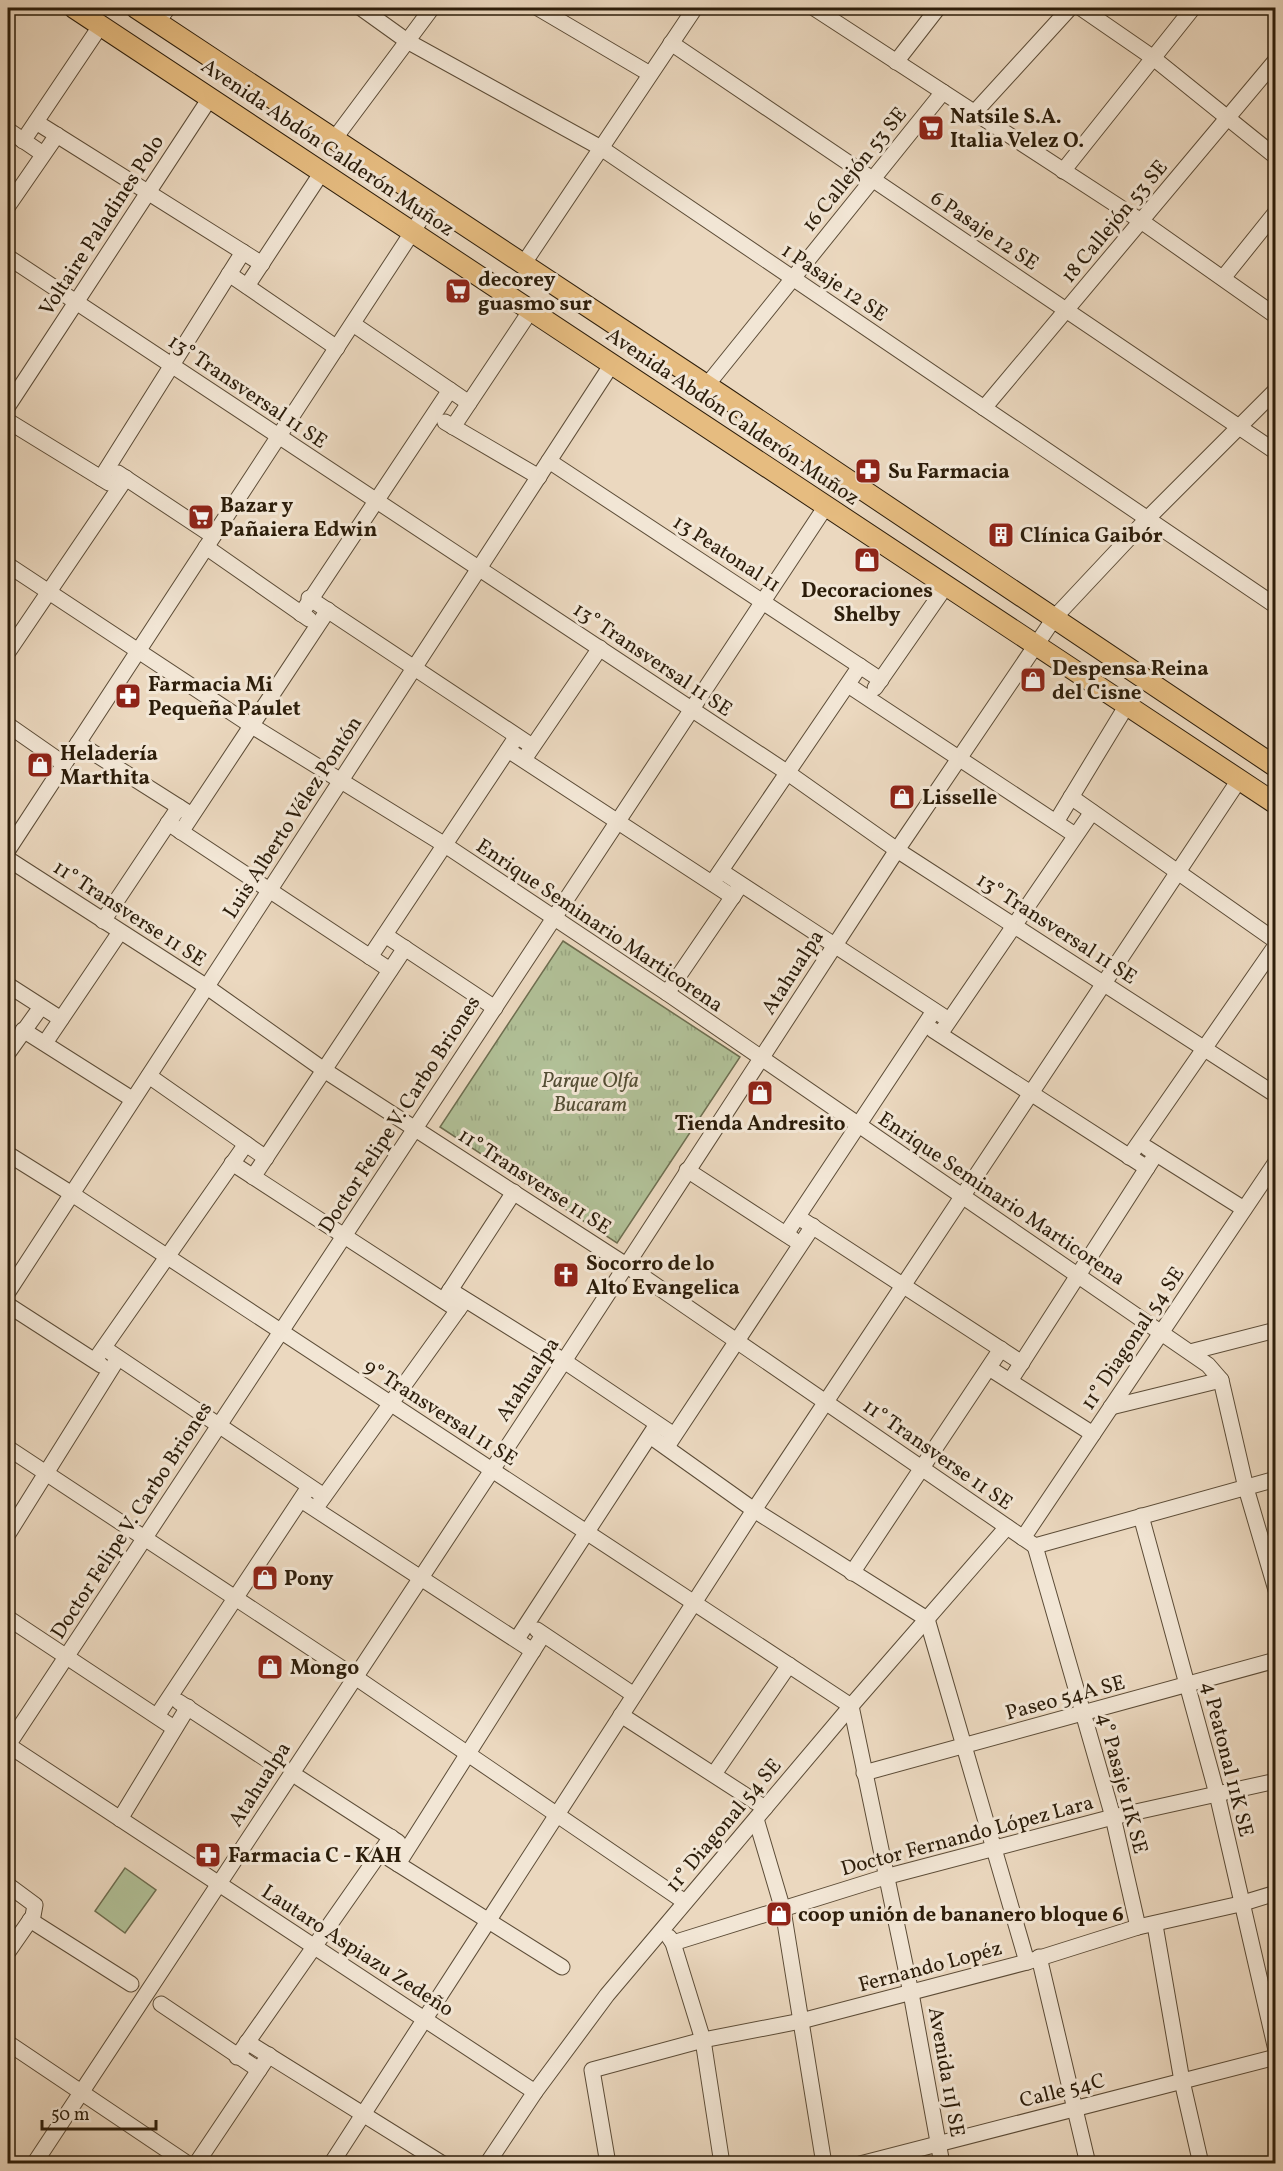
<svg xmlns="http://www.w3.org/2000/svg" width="1283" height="2171" font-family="Vollkorn,serif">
<defs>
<pattern id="park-tufts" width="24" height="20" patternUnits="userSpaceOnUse" patternTransform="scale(1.5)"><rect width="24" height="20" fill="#b1c097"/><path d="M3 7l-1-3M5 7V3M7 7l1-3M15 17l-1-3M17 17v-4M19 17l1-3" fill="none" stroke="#98a581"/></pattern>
</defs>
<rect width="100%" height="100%" fill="#ebd8bf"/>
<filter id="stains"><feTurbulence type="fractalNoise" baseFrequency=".00333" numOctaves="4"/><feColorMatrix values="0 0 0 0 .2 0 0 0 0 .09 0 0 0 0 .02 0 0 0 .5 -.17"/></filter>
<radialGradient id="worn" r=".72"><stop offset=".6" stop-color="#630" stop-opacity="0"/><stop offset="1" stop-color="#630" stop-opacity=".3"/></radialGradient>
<path fill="url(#park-tufts)" stroke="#6e6e50" stroke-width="1.5" d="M563,941L740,1057L617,1243L440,1127Z"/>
<path fill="#b1c097" stroke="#6e6e50" stroke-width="1.5" d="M125,1868L156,1890L125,1933L95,1911Z"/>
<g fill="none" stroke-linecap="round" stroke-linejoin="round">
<g stroke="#5c4c37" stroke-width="17">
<g id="minor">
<path d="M361,8L407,41L601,148L1276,606"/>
<path d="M538,8L650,74"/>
<path d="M814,8L1141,221L1276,316"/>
<path d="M1081,8L1152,57L1276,157"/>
<path d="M157,22L168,8"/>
<path d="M671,43L1276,452"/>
<path d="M896,62L938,8"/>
<path d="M974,113L1070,8"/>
<path d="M36,122L262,264"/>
<path d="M8,130L43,154"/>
<path d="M335,138L432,8"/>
<path d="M23,141L101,25"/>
<path d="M1063,171L1193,8"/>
<path d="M8,206L57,135"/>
<path d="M8,257L788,773L897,850L1276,1095"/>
<path d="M524,263L695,8"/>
<path d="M229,274L337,348"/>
<path d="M1223,278L1276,212"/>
<path d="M247,286L322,172"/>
<path d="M353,324L469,403"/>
<path d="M707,385L943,92"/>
<path d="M8,406L210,98"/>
<path d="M984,408L1276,60"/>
<path d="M8,421L109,483"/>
<path d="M445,422L539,477"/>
<path d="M453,427L531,310"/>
<path d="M549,461L881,680"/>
<path d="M118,473L213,536"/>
<path d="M101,478L243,252"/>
<path d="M206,547L309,619"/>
<path d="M8,565L252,726L445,845L667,993L1208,1365L1221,1380L1246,1488L1276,1590"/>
<path d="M309,598L532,746"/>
<path d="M301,614L450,390"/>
<path d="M8,652L126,478"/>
<path d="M848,685L1075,835"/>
<path d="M875,688L946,586"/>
<path d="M8,725L64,764"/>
<path d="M78,743L187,812"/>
<path d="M508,750L733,897"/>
<path d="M527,755L600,648"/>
<path d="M1071,797L1276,941"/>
<path d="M1056,822L1127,705"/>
<path d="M168,823L390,970"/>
<path d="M181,832L328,610"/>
<path d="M8,850L432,202"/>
<path d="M8,859L207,987L324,1070L626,1265L1035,1546"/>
<path d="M721,871L949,1020"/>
<path d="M715,879L860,666"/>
<path d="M103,921L179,807"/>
<path d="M385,935L495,1008"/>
<path d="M370,957L513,742"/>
<path d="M8,985L61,1019"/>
<path d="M667,993L738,889"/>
<path d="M23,1030L132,1099"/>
<path d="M933,1030L1147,1168"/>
<path d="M940,1034L1092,812"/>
<path d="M45,1043L120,932"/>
<path d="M8,1053L41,1007"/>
<path d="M149,1076L266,1158"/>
<path d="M1147,1148L1244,1209"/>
<path d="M8,1154L72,1194L851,1706L911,1993L942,2164"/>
<path d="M1129,1157L1276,945"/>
<path d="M232,1163L458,1310"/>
<path d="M687,1170L793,1239"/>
<path d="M253,1177L405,948"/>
<path d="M798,1217L1022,1363"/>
<path d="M786,1234L934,1011"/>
<path d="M450,1290L564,1361L674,1435"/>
<path d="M8,1292L612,364"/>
<path d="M445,1298L514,1192"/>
<path d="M8,1305L101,1365"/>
<path d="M104,1348L324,1496"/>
<path d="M1190,1352L1276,1330"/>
<path d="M95,1360L246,1144"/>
<path d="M989,1368L1093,1434"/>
<path d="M1010,1381L1156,1154"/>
<path d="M1111,1407L1221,1380"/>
<path d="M650,1436L754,1510L927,1619L1027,1962"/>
<path d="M670,1442L813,1226"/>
<path d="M8,1448L355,1677L685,1902"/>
<path d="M301,1500L533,1651"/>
<path d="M320,1502L463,1303"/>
<path d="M1141,1516L1217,1794L1276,2050"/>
<path d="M8,1534L118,1358"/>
<path d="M1023,1538L1276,1162"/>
<path d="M1035,1546L1113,1817L1138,1927"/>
<path d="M1035,1546L1276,1479"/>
<path d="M852,1573L1001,1349"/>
<path d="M8,1618L174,1728"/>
<path d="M537,1630L634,1695"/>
<path d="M517,1639L654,1429"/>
<path d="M179,1702L272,1763"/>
<path d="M621,1715L765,1808"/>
<path d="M157,1716L309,1487"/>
<path d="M8,1745L826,506"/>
<path d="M8,1745L535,2092"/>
<path d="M864,1773L1276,1660"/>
<path d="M714,1774L789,1665"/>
<path d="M299,1778L398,1842"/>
<path d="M120,1819L188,1707"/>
<path d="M756,1819L783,1910L824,2164"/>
<path d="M390,1859L562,1967"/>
<path d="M398,1864L543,1635"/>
<path d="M8,1885L35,1905L33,1916L8,1952"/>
<path d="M30,1920L131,1984"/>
<path d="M1155,1925L1182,2081L1201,2164"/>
<path d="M669,1937L673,1943L703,2040L722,2164"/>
<path d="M673,1943L885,1877L1113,1817L1276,1781"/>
<path d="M1039,1957L1088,2164"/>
<path d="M161,2004L259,2070"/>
<path d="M247,2042L443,2164"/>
<path d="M8,2043L188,2164"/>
<path d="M237,2057L391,1837"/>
<path d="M34,2164L564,1361L897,850L1055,617L1147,519L1276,390"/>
<path d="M196,2164L269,2055"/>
<path d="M331,2164L754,1510L1239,780"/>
<path d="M487,2164L535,2092L607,1995L851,1706L1007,1527"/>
<path d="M608,2164L592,2070L703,2040L801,2021L1027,1962L1138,1927L1240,1904L1276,1893"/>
<path d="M860,2164L1276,2057"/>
</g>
</g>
<g stroke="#2c1d0a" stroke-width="22">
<g id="major">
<path d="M74,8L1276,804"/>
<path d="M136,8L723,396L1276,767"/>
</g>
</g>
<use href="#minor" stroke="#f2e6d5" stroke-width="15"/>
<use href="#major" stroke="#e6bc80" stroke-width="20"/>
</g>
<defs>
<g id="supermarket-square" transform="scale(1.35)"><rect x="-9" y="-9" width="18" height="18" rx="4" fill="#8f2418" stroke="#f2e6d5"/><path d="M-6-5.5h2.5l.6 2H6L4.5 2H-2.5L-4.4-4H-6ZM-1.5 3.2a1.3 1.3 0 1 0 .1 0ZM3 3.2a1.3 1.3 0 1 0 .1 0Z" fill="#fff"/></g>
<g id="pharmacy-square" transform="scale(1.35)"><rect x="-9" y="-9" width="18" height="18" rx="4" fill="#8f2418" stroke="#f2e6d5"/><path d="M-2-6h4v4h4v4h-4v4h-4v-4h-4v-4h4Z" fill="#fff"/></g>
<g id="building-square" transform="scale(1.35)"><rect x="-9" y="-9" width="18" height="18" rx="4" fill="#8f2418" stroke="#f2e6d5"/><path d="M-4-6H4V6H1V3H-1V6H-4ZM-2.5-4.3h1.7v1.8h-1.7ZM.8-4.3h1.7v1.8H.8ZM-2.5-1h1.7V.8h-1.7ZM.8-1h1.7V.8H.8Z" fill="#fff"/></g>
<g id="shop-square" transform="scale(1.35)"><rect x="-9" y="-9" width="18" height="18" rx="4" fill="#8f2418" stroke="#f2e6d5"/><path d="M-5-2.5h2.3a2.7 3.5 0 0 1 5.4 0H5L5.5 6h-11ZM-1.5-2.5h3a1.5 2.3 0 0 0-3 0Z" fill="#fff"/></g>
<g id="church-square" transform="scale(1.35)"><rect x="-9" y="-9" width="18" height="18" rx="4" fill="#8f2418" stroke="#f2e6d5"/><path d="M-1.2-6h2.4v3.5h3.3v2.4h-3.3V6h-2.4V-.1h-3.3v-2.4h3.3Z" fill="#fff"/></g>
</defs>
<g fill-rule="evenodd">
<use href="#supermarket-square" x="931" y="128"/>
<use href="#supermarket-square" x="458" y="291"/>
<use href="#pharmacy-square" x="868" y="471"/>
<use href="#supermarket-square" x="201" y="517"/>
<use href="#building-square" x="1001" y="535"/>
<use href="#shop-square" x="867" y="560"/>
<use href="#shop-square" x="1033" y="680"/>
<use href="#pharmacy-square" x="128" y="696"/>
<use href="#shop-square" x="40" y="765"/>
<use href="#shop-square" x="902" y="797"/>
<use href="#shop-square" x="760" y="1093"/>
<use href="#church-square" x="566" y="1275"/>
<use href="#shop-square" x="265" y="1578"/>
<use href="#shop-square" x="270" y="1667"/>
<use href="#pharmacy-square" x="208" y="1855"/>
<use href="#shop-square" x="779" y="1914"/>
</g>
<g text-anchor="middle" stroke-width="6" stroke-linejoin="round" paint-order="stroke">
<g font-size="21" font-weight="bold" fill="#2c1d0a" stroke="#f2e6d5" text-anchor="start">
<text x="950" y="123">Natsile S.A.<tspan x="950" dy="24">Italia Velez O.</tspan></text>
<text x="478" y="286">decorey<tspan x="478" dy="24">guasmo sur</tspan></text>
<text x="888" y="478">Su Farmacia</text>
<text x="220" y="512">Bazar y<tspan x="220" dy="24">Pañaiera Edwin</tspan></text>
<text x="1020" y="542">Clínica Gaibór</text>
<text x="867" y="597" text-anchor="middle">Decoraciones<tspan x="867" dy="24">Shelby</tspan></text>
<text x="1052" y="675">Despensa Reina<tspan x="1052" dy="24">del Cisne</tspan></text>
<text x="148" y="691">Farmacia Mi<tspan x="148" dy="24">Pequeña Paulet</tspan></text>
<text x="60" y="760">Heladería<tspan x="60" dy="24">Marthita</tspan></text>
<text x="922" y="804">Lisselle</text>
<text x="760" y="1130" text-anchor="middle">Tienda Andresito</text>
<text x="586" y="1270">Socorro de lo<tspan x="586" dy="24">Alto Evangelica</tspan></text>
<text x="284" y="1585">Pony</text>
<text x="290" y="1674">Mongo</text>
<text x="228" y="1862">Farmacia C - KAH</text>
<text x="798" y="1921">coop unión de bananero bloque 6</text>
</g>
<g font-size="21" fill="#2c1d0a" stroke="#f2e6d5">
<text transform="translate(328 147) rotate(34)" y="7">Avenida Abdón Calderón Muñoz</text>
<text transform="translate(854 169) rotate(-51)" y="7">16 Callejón 53 SE</text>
<text transform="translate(1114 221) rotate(-50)" y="7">18 Callejón 53 SE</text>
<text transform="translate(101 225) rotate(-57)" y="7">Voltaire Paladines Polo</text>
<text transform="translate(985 230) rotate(34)" y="7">6 Pasaje 12 SE</text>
<text transform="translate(835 282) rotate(34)" y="7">1 Pasaje 12 SE</text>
<text transform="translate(248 391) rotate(34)" y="7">13° Transversal 11 SE</text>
<text transform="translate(733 416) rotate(34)" y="7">Avenida Abdón Calderón Muñoz</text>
<text transform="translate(727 553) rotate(33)" y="7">13 Peatonal 11</text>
<text transform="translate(653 659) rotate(34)" y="7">13° Transversal 11 SE</text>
<text transform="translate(292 817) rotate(-57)" y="7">Luis Alberto Vélez Pontón</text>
<text transform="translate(130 913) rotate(33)" y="7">11° Transverse 11 SE</text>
<text transform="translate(600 925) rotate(34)" y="7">Enrique Seminario Marticorena</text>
<text transform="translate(1057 928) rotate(33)" y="7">13° Transversal 11 SE</text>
<text transform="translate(792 972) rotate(-57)" y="7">Atahualpa</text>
<text transform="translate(399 1114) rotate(-57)" y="7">Doctor Felipe V. Carbo Briones</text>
<text transform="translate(535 1181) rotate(33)" y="7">11° Transverse 11 SE</text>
<text transform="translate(1002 1198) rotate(34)" y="7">Enrique Seminario Marticorena</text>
<text transform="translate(1132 1338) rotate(-56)" y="7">11° Diagonal 54 SE</text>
<text transform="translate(527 1379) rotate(-56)" y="7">Atahualpa</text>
<text transform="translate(441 1412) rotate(33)" y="7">9° Transversal 11 SE</text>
<text transform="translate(938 1454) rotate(35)" y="7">11° Transverse 11 SE</text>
<text transform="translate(131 1520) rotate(-57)" y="7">Doctor Felipe V. Carbo Briones</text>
<text transform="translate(1065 1697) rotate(-15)" y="7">Paseo 54A SE</text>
<text transform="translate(1228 1759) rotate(76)" y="7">4 Peatonal 11K SE</text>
<text transform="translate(1123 1783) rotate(75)" y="7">4° Pasaje 11K SE</text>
<text transform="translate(259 1784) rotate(-57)" y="7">Atahualpa</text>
<text transform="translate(723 1825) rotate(-50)" y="7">11° Diagonal 54 SE</text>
<text transform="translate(967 1835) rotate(-15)" y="7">Doctor Fernando López Lara</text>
<text transform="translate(358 1950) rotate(33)" y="7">Lautaro Aspiazu Zedeño</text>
<text transform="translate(930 1966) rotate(-15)" y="7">Fernando Lopéz</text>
<text transform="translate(947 2072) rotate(80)" y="7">Avenida 11J SE</text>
<text transform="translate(1062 2090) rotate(-14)" y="7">Calle 54C</text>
</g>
<g font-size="21" font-style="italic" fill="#544e34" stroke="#f2e6d5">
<text x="590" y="1087">Parque Olfa<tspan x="590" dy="24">Bucaram</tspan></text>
</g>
</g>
<rect width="1283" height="2171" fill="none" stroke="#ebd8bf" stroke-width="30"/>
<rect x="9" y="9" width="1265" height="2153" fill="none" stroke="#2c1d0a" stroke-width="3"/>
<rect x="15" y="15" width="1253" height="2141" fill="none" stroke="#2c1d0a" stroke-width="1.5"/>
<path d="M42 2120v9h114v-9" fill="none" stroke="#2c1d0a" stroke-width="3"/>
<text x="51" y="2120" font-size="18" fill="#2c1d0a" stroke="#f2e6d5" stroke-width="4.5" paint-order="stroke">50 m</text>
<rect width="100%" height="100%" filter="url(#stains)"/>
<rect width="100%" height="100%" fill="url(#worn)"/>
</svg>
